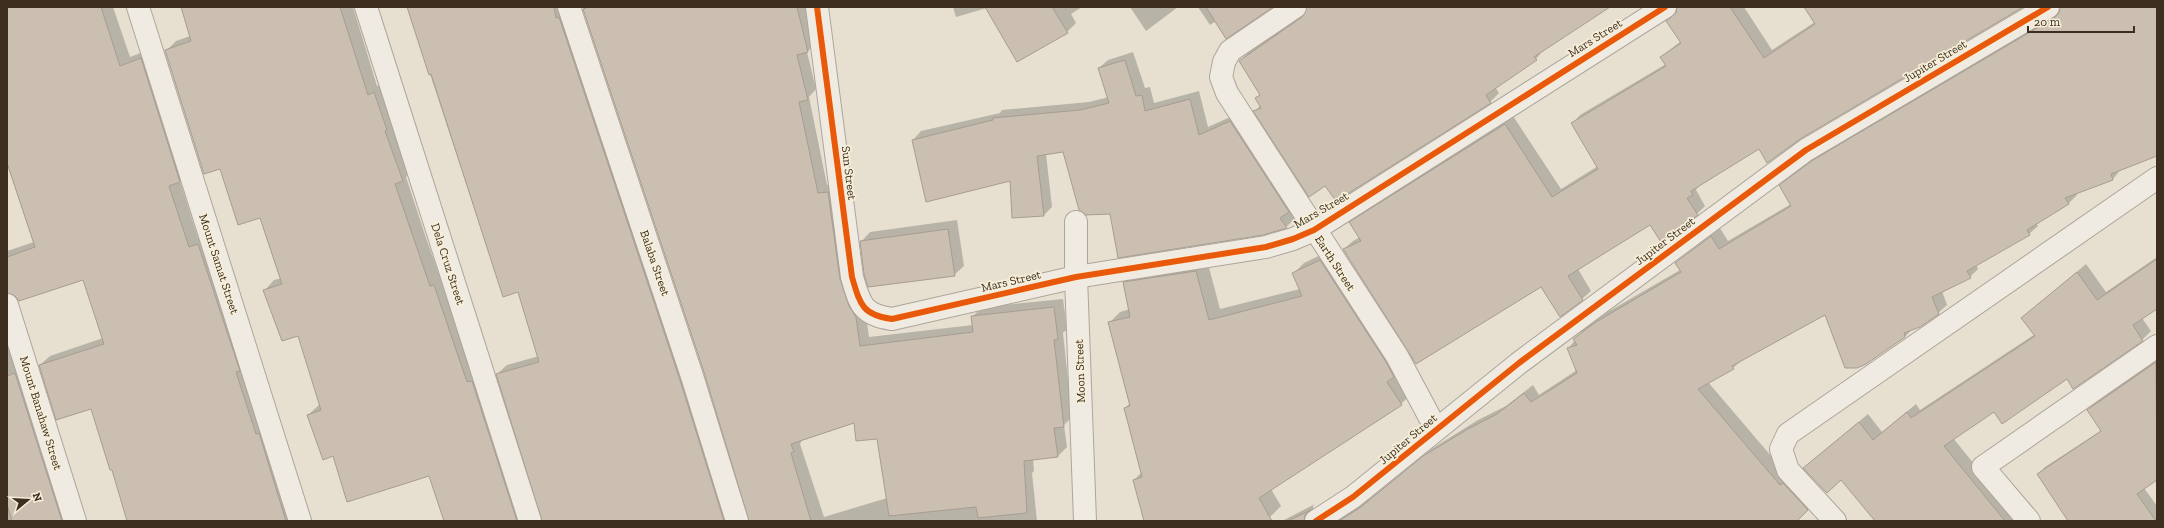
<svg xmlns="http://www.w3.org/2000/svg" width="2164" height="528" font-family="'Zilla Slab',serif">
<rect width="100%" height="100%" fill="#e7e0d1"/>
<g fill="#0003" fill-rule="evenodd">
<path d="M7,7H113L130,57L151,49L189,172L180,181L198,238L208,235L299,521H128L113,468L92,408L40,365L50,356L103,338L84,279L16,295L7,292V251L34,242L7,157Z"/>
<path d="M182,7H353L377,86L384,83L412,171L406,177L426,238L440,277L444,276L531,521H445L430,475L333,455L308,415L320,404L299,335L265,290L274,280L282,278L260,216L220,168L166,51L176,41L190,36Z"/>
<path d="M408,7H568L738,521H543L497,374L507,365L539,356L519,291L503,296Z"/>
<path d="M583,7H808L817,42L807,52L816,89L809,97L827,185L837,183L865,307L869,337L973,325L972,317L982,307L1063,299L1067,329L1063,333L1072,417L1064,425L1067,447L1058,456L1033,459L1034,471L1032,473L1037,521H750L705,372ZM855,422L878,438L887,498L824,517L800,444L802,440Z"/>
<path d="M953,7H1082L1071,14L1076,23L1067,32L987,8L956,17Z"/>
<path d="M1130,7H1178L1146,31Z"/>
<path d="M1198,7H1271L1216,21L1210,25Z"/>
<path d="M1308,7H1603L1544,49L1536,59L1495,87L1499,93L1490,102L1326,184L1255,111L1261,105L1256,98L1261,94L1240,61L1249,52L1305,13Z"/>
<path d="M1685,7H1744L1772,50L1815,22L1805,7H2021L1759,148L1700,184L1696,190L1705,206L1697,214L1651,224L1578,269L1591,291L1582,299L1541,286L1344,249L1353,241L1360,237L1350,223L1359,214L1513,116L1561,189L1598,166L1572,124L1580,115L1666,64L1661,57L1681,41L1668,21Z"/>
<path d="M2061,7H2157V151L2121,169L2113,179L2075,193L2077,195L2068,204L2036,223L2038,226L2029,234L1976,264L1978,269L1970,277L1942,291L1947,305L1938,313L1912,329L1905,337L1826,314L1742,360L1733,368L1708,382L1789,477L1816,501L1795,521H1336L1371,498L1433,448L1478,420L1506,406L1533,385L1539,395L1577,370L1568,349L1583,330L1606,313L1680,270L1676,263L1720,228L1728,241L1791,204L1781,186L1823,152L2060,12Z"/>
<path d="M1133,52L1145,88L1150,87L1154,103L1199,91L1208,127L1239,113L1297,202L1289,210L1295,219L1286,227L1111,213L1064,150L1046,154L1052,207L1044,215L1011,180L913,140L921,131L1000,113L1002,110L1089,102L1109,97L1099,68L1108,60Z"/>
<path d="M957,220L964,266L954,275L861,242L870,232Z"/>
<path d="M1331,250L1412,393L1401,404L1271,489L1281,506L1270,517L1254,521H1145L1134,480L1142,472L1125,408L1130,403L1109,323L1120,312L1130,309L1124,283L1135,271L1207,260L1220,309L1300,289L1293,274L1304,263Z"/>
<path d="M2157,257V308L2142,318L2151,331L2142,340L2073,388L2067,378L1994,411L1953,438L2008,506L2016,521H1876L1842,478L1804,468L1868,414L1882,432L1916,404L1920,410L2035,334L2022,318L2086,264L2106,292Z"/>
<path d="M7,313L75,521H7Z"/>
<path d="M2157,360V479L2144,488L2157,506V521H2069L2038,474L2045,467L2102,430L2088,410L2095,403Z"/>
<path d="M1315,504L1313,506V519L1316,521H1282Z"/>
</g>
<g fill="#cbbfb2" stroke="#a89c90">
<path d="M7,7H101L120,66L141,58L180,182L169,186L189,247L198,244L240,371L236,372L256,434L259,433L286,521H127L112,470H110L91,409L56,420L39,365L104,344L83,280L19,301L15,296L7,293V257L35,247L7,163Z"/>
<path d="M181,7H340L368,95L374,92L387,130L385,131L403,181L395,184L417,248L430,286L434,285L467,382L472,381L517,521H444L429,476L347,502L333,456L323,460L307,415L321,410L298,336L282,341L263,290L282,284L260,218L238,225L220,169L204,174L165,50L191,41Z"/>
<path d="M407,7H554L556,18L559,17L680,380L724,521H542L496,374L539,362L518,292L503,297L431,74L429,75Z"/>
<path d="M589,7H797L808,52L797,55L808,100L799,102L818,193L828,192L840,279L849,306L856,317L860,346L973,332L971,316L1054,307L1058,339L1054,340L1064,427L1054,428L1058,457L1024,461L1027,513L978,518L976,507L889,516L877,439L856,441L854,423L791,444L794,452L791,453L811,521H749L704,372L583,9Z"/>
<path d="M985,7H1052L1068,33L1017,62Z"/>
<path d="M1206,7H1273L1226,39Z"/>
<path d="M1307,7H1610L1534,57L1537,60L1486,95L1491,103L1336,201L1325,186L1309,197L1253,111L1261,108L1255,98L1260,95L1239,61L1302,17Z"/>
<path d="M1677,7H1730L1764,58L1815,24L1804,7H2023L1800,139L1767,163L1759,149L1691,191L1693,195L1687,198L1698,215L1661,242L1650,225L1568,276L1583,300L1560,317L1541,287L1416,364L1343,249L1361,241L1349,222L1505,124L1552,197L1598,169L1571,123L1666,66L1660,57L1681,43L1666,21L1676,13Z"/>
<path d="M2060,7H2157V156L2111,174L2113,180L2065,198L2069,204L2027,230L2030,235L1967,271L1971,278L1932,297L1939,314L1920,327L1904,333L1905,337L1866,364L1857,368H1845L1825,315L1732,366L1734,369L1698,389L1780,485L1783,483L1808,510L1797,521H1339L1361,507L1423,456L1468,429L1497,414L1524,393L1531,402L1577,373L1567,348L1577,345L1573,339L1596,322L1681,272L1675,263L1711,236L1719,249L1791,206L1779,185L1813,160L2054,18L2059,13Z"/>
<path d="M1125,60L1136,96L1142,95L1145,111L1190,99L1199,135L1230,121L1289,212L1280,218L1287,228L1263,235L1118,258L1110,214L1086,215L1079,210L1063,152L1037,156L1044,216L1012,218L1010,181L926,202L912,140L993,120V118L1080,110L1109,103L1098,68Z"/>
<path d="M948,229L955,276L868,287L864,274L860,241Z"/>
<path d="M2157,259V309L2133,325L2143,341L2073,389L2067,379L2002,424L1994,412L1944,446L2005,521H1875L1841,480L1827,493L1803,468L1859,422L1873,440L1907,412L1911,418L2035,336L2021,318L2077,272L2097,300Z"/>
<path d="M1320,260L1386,362L1394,377L1387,382L1402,405L1259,498L1272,521H1144L1133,480L1142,477L1124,408L1130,406L1108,322L1130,317L1123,282L1196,271L1209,320L1302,296L1292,273Z"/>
<path d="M2156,362L2157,480L2137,494L2156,521H2068L2037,474L2101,431L2087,410Z"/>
<path d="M15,373L62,521H12L7,504V376Z"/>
<path d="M1311,510L1305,515L1304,521H1288Z"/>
</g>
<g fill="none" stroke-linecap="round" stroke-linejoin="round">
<g stroke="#ada599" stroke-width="24">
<g id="minor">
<path d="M138,7L300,521"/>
<path d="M366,7L530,521"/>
<path d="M569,7L692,376L737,521"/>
<path d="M1295,7L1230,51L1224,62L1221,77L1227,93L1397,356L1436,429"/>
<path d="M1076,222V277L1266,247L1293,239L1314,230L1665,7"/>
<path d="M7,305L75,521"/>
<path d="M1316,521L1353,497L1519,363L1806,150L2048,7"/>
<path d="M1835,521L1788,470L1781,449L1788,434L2157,178"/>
<path d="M2029,521L1983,467L2157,346"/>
</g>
</g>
<g stroke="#ada599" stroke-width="24">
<path id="tertiary" d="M817,7L852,277C860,304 862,315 892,319L1076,277L1085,521"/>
</g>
<use href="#minor" stroke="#efebe3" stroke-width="22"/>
<use href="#tertiary" stroke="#efebe3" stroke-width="22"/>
<g stroke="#f7eed8" stroke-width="8">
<g id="cycleway">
<path d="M817,7L852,277C860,304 862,315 892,319L1076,277L1266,247L1293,239L1314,230L1665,7"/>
<path d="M1316,521L1353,497L1519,363L1806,150L2048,7"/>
</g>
</g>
<use href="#cycleway" stroke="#e8590c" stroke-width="6"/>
</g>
<g text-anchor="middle" stroke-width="3.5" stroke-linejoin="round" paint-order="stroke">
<g font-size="12" fill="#3d2e20" stroke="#f7eed8">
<text transform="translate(1595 38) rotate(-32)" y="4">Mars Street</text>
<text transform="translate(1935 61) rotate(-31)" y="4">Jupiter Street</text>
<text transform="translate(849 173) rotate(83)" y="4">Sun Street</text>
<text transform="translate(1321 210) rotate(-30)" y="4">Mars Street</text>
<text transform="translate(1665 241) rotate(-37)" y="4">Jupiter Street</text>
<text transform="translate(655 263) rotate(71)" y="4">Balaba Street</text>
<text transform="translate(1335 263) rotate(57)" y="4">Earth Street</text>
<text transform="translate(219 264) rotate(72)" y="4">Mount Samat Street</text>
<text transform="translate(448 264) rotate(72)" y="4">Dela Cruz Street</text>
<text transform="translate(1011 281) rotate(-13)" y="4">Mars Street</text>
<text transform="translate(1080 371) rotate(-92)" y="4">Moon Street</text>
<text transform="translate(41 413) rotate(73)" y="4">Mount Banahaw Street</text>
<text transform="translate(1408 439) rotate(-40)" y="4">Jupiter Street</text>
</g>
</g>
<rect width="2164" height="528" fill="none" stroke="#3d2e20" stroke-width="16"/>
<g transform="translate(28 500) rotate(72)" stroke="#f7eed8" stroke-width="3" paint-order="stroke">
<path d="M0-3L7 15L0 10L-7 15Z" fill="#3d2e20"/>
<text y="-6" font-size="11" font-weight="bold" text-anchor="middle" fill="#3d2e20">N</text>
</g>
<path d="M2028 26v6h106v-6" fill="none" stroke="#3d2e20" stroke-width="2"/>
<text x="2034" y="26" font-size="12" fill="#3d2e20" stroke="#f7eed8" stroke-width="3" paint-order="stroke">20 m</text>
</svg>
